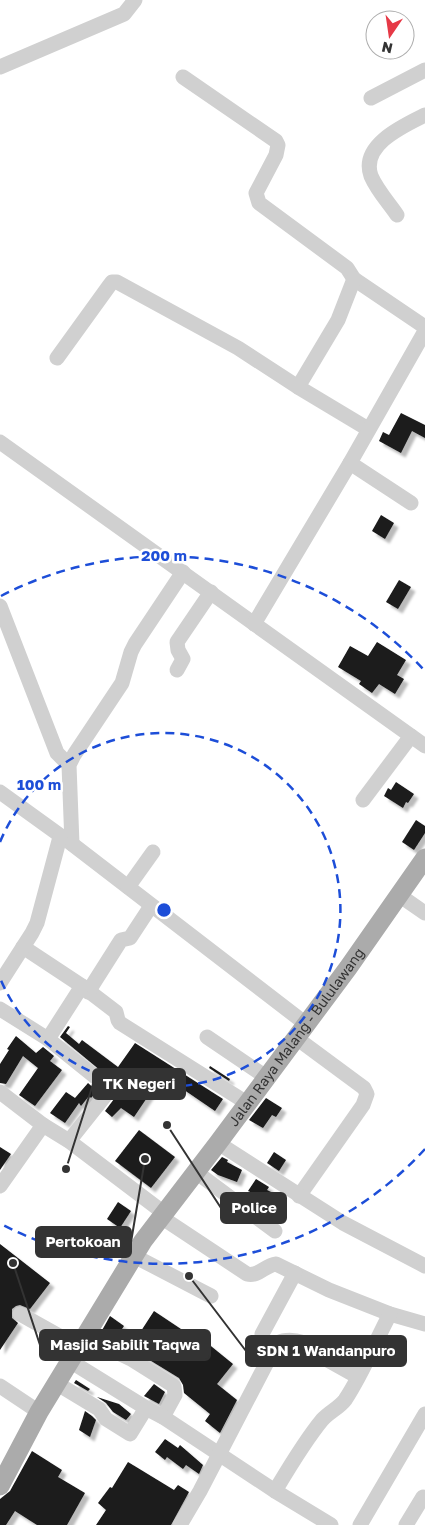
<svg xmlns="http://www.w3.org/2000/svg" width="425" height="1525" font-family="'Golos Text',sans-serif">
<defs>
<filter id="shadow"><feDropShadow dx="4.5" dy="4.5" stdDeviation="1" flood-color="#0004"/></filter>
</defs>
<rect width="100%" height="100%" fill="#fff"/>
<g fill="#1a1a1a" filter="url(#shadow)">
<path d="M401,413L425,425V438L412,431L401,453L379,441L383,432L389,435Z"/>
<path d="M381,515L394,523L385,539L372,531Z"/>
<path d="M399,580L411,587L398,609L386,602Z"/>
<path d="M377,642L406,660L397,675L404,679L395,694L379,684L372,693L359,684L361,681L338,667L350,646L368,656Z"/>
<path d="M396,782L414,794L408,803L406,802L403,808L384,796L388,788L391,790Z"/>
<path d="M416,820L425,826V833L414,850L402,842Z"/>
<path d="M68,1026L70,1027L66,1033L79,1044L82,1040L118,1067L135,1043L223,1099L215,1111L174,1083L170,1088L159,1080L134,1117L121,1108L112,1117L105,1111L117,1095L118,1085L60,1037Z"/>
<path d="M16,1036L36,1053L43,1047L54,1056L50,1061L62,1070L35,1106L19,1095L38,1068L23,1056L6,1084L0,1083V1064L9,1050L7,1049Z"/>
<path d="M210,1066L230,1079L229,1081L209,1068Z"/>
<path d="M88,1083L97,1091L91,1098L89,1096L81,1106L79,1103L65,1123L50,1113L66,1092L75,1098Z"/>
<path d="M266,1098L282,1108L276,1117L272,1115L263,1128L249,1120Z"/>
<path d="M139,1130L175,1157L151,1188L115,1161Z"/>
<path d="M0,1147L11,1154L0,1170Z"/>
<path d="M274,1152L286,1160L279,1171L267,1163Z"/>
<path d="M222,1157L228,1160L227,1162L242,1170L237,1182L218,1175L211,1170Z"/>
<path d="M256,1179L269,1187L267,1190L273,1193L264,1209L253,1203L257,1195L248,1191Z"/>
<path d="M118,1202L131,1211L120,1228L107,1219Z"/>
<path d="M0,1244L50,1283L30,1309L20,1305L16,1306L12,1309V1318L18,1323L0,1350Z"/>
<path d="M154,1311L187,1333L190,1329L233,1364L217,1384L237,1400L220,1433L205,1421L210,1414L184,1393L183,1385L179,1378L130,1348Z"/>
<path d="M110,1316L124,1326L114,1341L100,1334Z"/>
<path d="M76,1380L90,1389L88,1391L74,1383Z"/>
<path d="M154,1384L165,1392L159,1404L144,1396Z"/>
<path d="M97,1397L119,1404L131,1414L126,1420L113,1412L106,1403Z"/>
<path d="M85,1411L92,1416L96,1420L90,1437L79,1430Z"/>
<path d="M165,1439L178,1448L180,1445L203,1465L199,1474L186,1465L183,1469L167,1457L165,1460L155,1452Z"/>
<path d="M32,1451L62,1470L58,1477L85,1493L67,1525H37L15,1511L6,1525H0V1499L10,1491Z"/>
<path d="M128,1462L174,1490L178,1485L189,1492L171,1525H96L106,1510L98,1503L110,1487L112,1488Z"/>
</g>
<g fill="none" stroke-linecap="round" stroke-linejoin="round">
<g stroke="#d0d0d0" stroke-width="15">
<path d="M0,67L124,14L135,0"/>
<path d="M183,77L276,141L278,145L276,155L256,193L259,203L347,268L354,279L425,327"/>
<path d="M371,98L425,70"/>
<path d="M397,215C388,202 377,190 371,176C360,145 403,126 425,115"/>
<path d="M354,279L338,320L298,387L368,429"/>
<path d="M57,358L109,286L112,282H117L238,348L298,387"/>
<path d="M0,442L425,746"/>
<path d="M350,463L411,503"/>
<path d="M0,606L57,753L69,765"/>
<path d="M254,624L350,463L425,331"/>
<path d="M177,670L183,659L178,650L177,642L211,592"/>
<path d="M0,792L72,844L306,1024"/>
<path d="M363,800L411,736"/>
<path d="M72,844L69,765L74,755L122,683L131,652L135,644L183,572"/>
<path d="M128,887L153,852"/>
<path d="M399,895L425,913"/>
<path d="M23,947L82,986L116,1012L118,1020L120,1023L247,1103"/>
<path d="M0,983L32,933L37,923L60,837"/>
<path d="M88,992L121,940L130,938L151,906"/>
<path d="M0,1009L48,1039L109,1088L108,1092L69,1141"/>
<path d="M207,1037L266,1077"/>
<path d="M295,1037L364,1088L367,1094L363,1105L299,1196"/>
<path d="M48,1039L82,986"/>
<path d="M0,1092L43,1125L69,1141L164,1213"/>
<path d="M218,1143L343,1223L425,1266"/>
<path d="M196,1172L275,1231"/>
<path d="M0,1186L43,1125"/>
<path d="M161,1217L247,1274C259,1277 265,1265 276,1264L329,1290L390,1314L425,1324"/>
<path d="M134,1256L211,1296"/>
<path d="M20,1314L79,1347"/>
<path d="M262,1334L295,1273"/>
<path d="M85,1337L131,1359L174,1386L175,1395L163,1417"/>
<path d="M70,1361L146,1408L163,1417L275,1491L331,1525"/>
<path d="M56,1383L99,1409L106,1419L130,1434L146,1408"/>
<path d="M0,1386L39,1412"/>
<path d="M275,1491C290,1466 304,1442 322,1420C329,1412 339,1408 345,1400C363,1373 375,1342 390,1314"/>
<path d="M180,1525L200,1491L277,1343C292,1336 317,1344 324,1358L358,1377"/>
<path d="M360,1525L425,1414"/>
<path d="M406,1525L423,1497"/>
</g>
<path stroke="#ababab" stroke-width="19" id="s1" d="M0,1486L39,1412L143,1241L218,1143L348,968L425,858"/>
</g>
<g fill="none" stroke="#1d4ed8" stroke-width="2.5" stroke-dasharray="9 6">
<path d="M0 842A177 177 0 1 1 0 978"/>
<path d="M425 1149A354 354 0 0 1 1 1224M1 596A354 354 0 0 1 425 671"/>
</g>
<g text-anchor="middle" stroke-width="5" stroke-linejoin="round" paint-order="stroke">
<g font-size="14" fill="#333" stroke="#fff">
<text dy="5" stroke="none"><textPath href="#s1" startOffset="539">Jalan Raya Malang - Bululawang</textPath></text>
</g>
</g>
<circle cx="164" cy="910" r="8" fill="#1d4ed8" stroke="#fff" stroke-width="2.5"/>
<g font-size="15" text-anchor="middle" font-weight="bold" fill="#1d4ed8" stroke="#fff" stroke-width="5" stroke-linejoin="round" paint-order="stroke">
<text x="164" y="561">200 m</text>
<text x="39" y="790">100 m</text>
</g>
<path fill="none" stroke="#333" stroke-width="2" d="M66 1169L93 1084M167 1125L221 1208M145 1159L131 1242M13 1263L40 1345M189 1276L246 1351"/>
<g fill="#333" stroke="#fff" stroke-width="2">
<circle cx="66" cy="1169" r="5"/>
<circle cx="167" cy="1125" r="5"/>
<circle cx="145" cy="1159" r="5"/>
<circle cx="13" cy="1263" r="5"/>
<circle cx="189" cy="1276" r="5"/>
</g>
<g fill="#333" stroke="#333" stroke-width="2">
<rect x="93" y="1069" width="92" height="30" rx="5"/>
<rect x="221" y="1193" width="65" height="30" rx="5"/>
<rect x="36" y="1227" width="95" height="30" rx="5"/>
<rect x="40" y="1330" width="170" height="30" rx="5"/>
<rect x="246" y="1336" width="160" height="30" rx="5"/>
</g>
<g font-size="15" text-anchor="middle" font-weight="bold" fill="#fff">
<text x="139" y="1089">TK Negeri</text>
<text x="254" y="1213">Police</text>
<text x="83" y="1247">Pertokoan</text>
<text x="125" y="1350">Masjid Sabilit Taqwa</text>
<text x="326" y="1356">SDN 1 Wandanpuro</text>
</g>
<g transform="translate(390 35) rotate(193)"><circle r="24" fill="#ffffff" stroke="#adadad"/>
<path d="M0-4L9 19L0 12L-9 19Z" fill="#e63946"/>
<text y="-8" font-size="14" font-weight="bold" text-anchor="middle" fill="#333333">N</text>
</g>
</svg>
